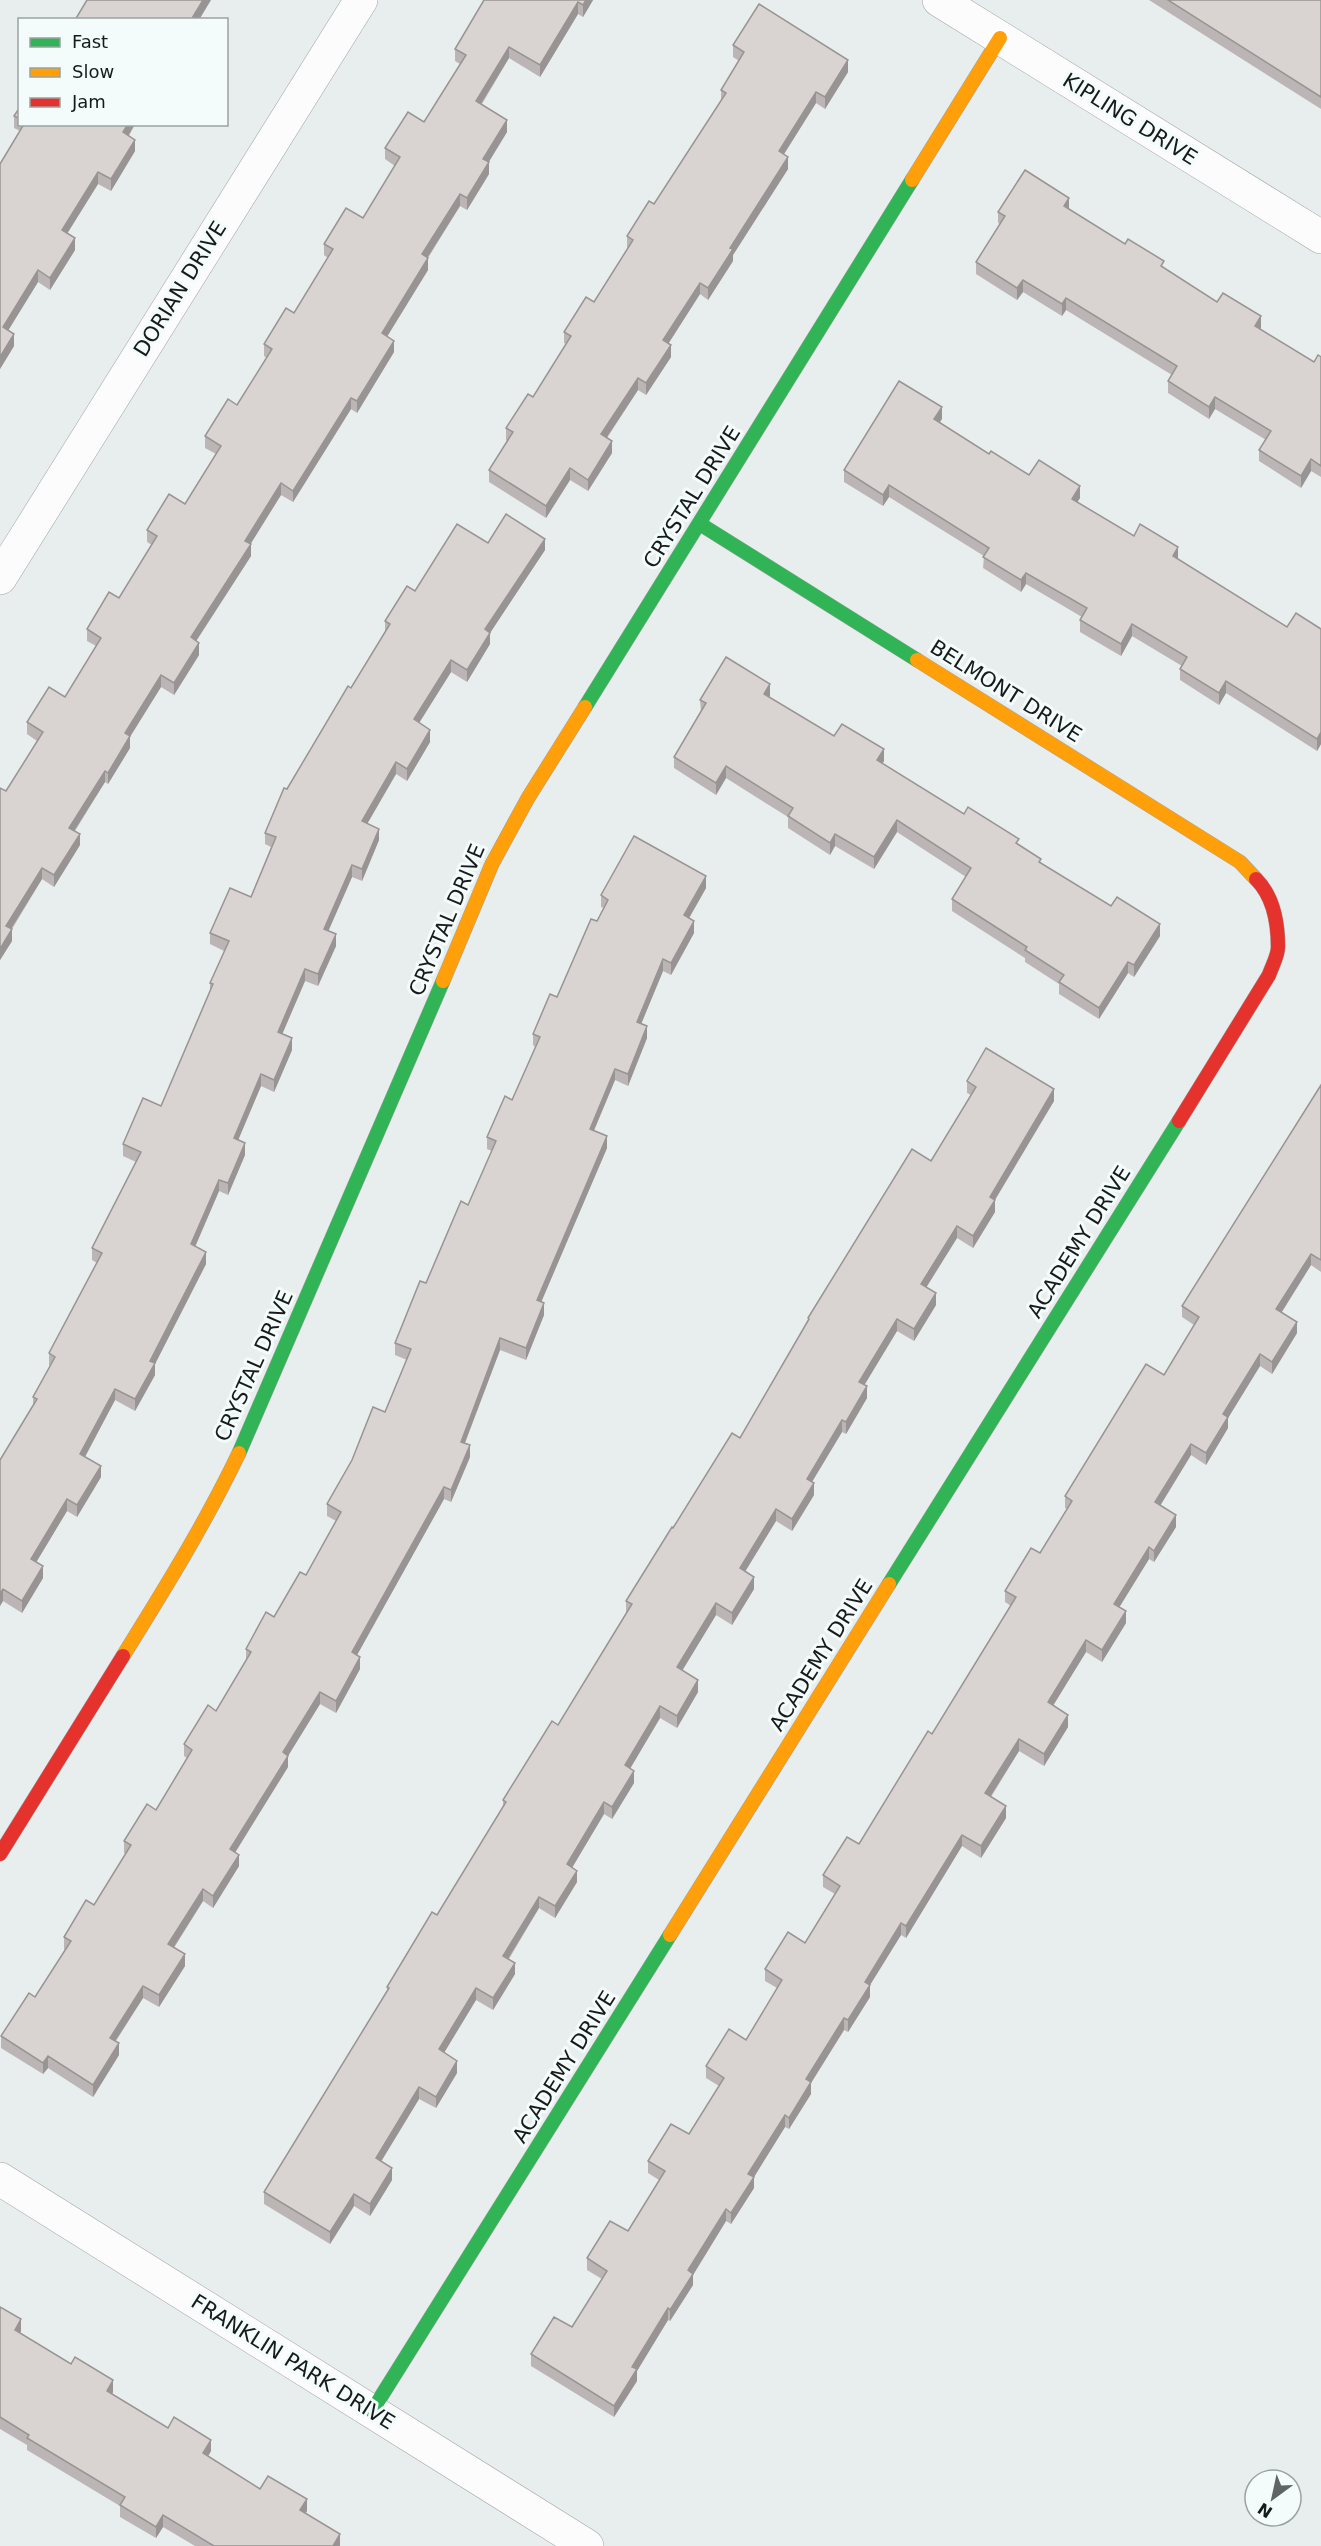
<svg xmlns="http://www.w3.org/2000/svg" width="1321" height="2546" font-family="'DejaVu Sans',sans-serif">
<rect width="100%" height="100%" fill="#e8eded"/>
<g fill="none" stroke-linecap="round" stroke-linejoin="round">
<g stroke="#a2a5a5" stroke-width="34">
<g id="street">
<path d="M939,0L1321,237"/>
<path d="M0,578L361,0"/>
<path d="M0,2179L587,2546"/>
</g>
</g>
<g stroke="#a2a5a5" stroke-width="15">
<g id="fast">
<path d="M700,524L917,660"/>
<path d="M585,707L912,180"/>
<path d="M239,1453L443,981"/>
<path d="M889,1584L1179,1121"/>
<path d="M372,2411L670,1935"/>
</g>
</g>
<g stroke="#a2a5a5" stroke-width="15">
<g id="slow">
<path d="M912,180L1000,38"/>
<path d="M917,660L1240,862L1256,879"/>
<path d="M443,981L492,864L528,798L585,707"/>
<path d="M123,1656C164,1590 205,1524 239,1453"/>
<path d="M670,1935L889,1584"/>
</g>
</g>
<g stroke="#a2a5a5" stroke-width="15">
<g id="jam">
<path d="M1179,1121L1269,975C1272,966 1278,956 1278,947C1278,923 1273,896 1256,879"/>
<path d="M0,1854L123,1656"/>
</g>
</g>
<use href="#street" stroke="#fcfcfc" stroke-width="33"/>
<use href="#fast" stroke="#30b455" stroke-width="14"/>
<use href="#slow" stroke="#ff9f0a" stroke-width="14"/>
<use href="#jam" stroke="#e5322d" stroke-width="14"/>
</g>
<g fill="#bbb6b5">
<path d="M484,0H593L583,17L578,14L540,77L509,58L482,104L507,132L489,162V174L467,210L460,206L428,258V270L387,336L394,352L357,413L351,409L293,502L281,495L250,544L251,556L196,641L199,655L174,695L161,687L130,736V748L108,784L105,782L75,831L80,845L54,887L42,879L12,929V941L0,960V788L6,791L37,741L27,734V722L65,697L96,646L87,641V629L119,598L152,545L147,542V530L185,504L216,454L205,448V436L237,405L267,358L264,356V344L294,313L328,258L324,255V244L363,218L395,166L385,159V148L424,122L460,64L455,61V49Z"/>
<path d="M1149,0H1321V109Z"/>
<path d="M733,45L848,72L825,109L816,103L784,154L788,169L733,255V261L708,300L700,294L668,344L671,357L646,395L638,390L607,438L612,453L588,491L570,480L546,518L489,482V470L507,441L506,440V428L533,397L566,344L564,343V332L594,302L628,248L627,247V236L654,204L721,101V90L739,61L733,57Z"/>
<path d="M20,107V124H135L129,136L135,151L111,191L98,184L67,233L75,250L50,290L38,282L8,330L14,346L0,369L20,131L14,128V116Z"/>
<path d="M1069,209L1217,302L1261,328L1260,329L1314,362L1321,357V477L1311,471L1301,488L1259,461V450L1266,440L1215,409L1209,419L1168,393V381L1172,375L1066,310L1062,316L1023,292L1017,300L976,274V262L1000,224L998,223V212Z"/>
<path d="M942,419L939,422L989,454L1029,475L1080,498L1077,502L1134,536L1178,559L1287,627L1321,629V744L1317,751L1226,693L1219,705L1180,680V669L1182,666L1132,636L1121,656L1080,632V620L1082,617L1026,584L1021,592L983,568L984,556L889,497L883,506L844,482V470Z"/>
<path d="M488,543L545,550L490,633V644L467,682L451,672L419,723L430,742L407,781L396,774L367,823L379,840L362,881L352,877L328,931L336,946L318,986L305,981L282,1034L292,1050L274,1092L261,1086L238,1140L245,1155L228,1195L219,1191L195,1247L206,1264L155,1364V1375L135,1411L115,1400L85,1457L101,1477L77,1517L67,1511L36,1562L43,1578L22,1613L3,1601L0,1606V1460L33,1406V1397L50,1366L49,1365V1353L97,1263L92,1260V1248L136,1162L123,1156V1144L161,1106L210,991V983L224,951L210,944V933L251,897L271,847L265,844V833L287,789L385,633V621L415,591Z"/>
<path d="M770,696L769,697L834,736L884,761L882,764L964,814L1019,845L1041,863L1160,936L1134,977L1128,973L1099,1019L1059,994V984L1025,962V958L952,911V899L966,877L897,832L874,869L835,846L830,855L788,828V817L726,778L716,795L674,768V757L701,712L700,700Z"/>
<path d="M706,888L689,918L694,933L671,975L663,971L641,1024L647,1038L628,1086L615,1080L594,1130L607,1148L541,1302L544,1315L526,1360L500,1350L465,1443L470,1457L451,1502L444,1499L357,1655L360,1669L336,1713L320,1704L288,1756V1767L235,1852L239,1866L213,1908L203,1901L174,1948L185,1966L159,2007L143,1998L116,2041L119,2055L93,2097L48,2068L43,2074L1,2048V2036L35,1997L65,1950L64,1949V1937L94,1905L126,1854L124,1853V1841L156,1810L187,1758L184,1756V1744L216,1711L246,1660V1649L274,1617L306,1575L336,1521L327,1516V1504L385,1412L407,1360L395,1355V1343L468,1205L492,1151L487,1149V1137L512,1100L535,1047L533,1045V1034L557,997L604,908L601,907V895Z"/>
<path d="M967,1081L1054,1101L995,1200V1212L973,1248L957,1238L926,1287L936,1305L914,1341L897,1331L864,1385L867,1398L846,1434L842,1432L812,1482L814,1495L792,1531L776,1521L745,1571L754,1589L732,1625L716,1615L682,1671L698,1692L677,1728L660,1718L630,1769L634,1783L612,1819L604,1814L572,1868L577,1882L555,1918L539,1908L509,1959L515,1974L493,2010L476,2000L444,2053L457,2073L436,2108L419,2099L381,2161L392,2180L370,2216L354,2206L330,2244L264,2204V2192L387,1992V1987L437,1915L503,1806V1800L558,1725L626,1613V1601L673,1528L740,1438L808,1322V1318L931,1161L971,1095L967,1093Z"/>
<path d="M1321,1085V1272L1311,1265L1282,1312L1297,1333L1272,1374L1260,1366L1228,1418V1428L1206,1465L1191,1455L1160,1506L1176,1527L1154,1562L1149,1559L1119,1607L1126,1623L1102,1662L1086,1652L1053,1705L1068,1727L1044,1766L1019,1751L991,1797L1006,1818L981,1858L962,1846L906,1938L901,1935L870,1985V1997L848,2032L844,2030L811,2083V2094L789,2129L785,2127L754,2177V2188L731,2224L726,2221L693,2275V2285L670,2321L668,2320L637,2371V2381L614,2417L531,2366V2354L572,2327L602,2279L587,2270V2258L628,2231L659,2180L648,2173V2161L689,2134L719,2086L706,2078V2066L746,2040L777,1988L765,1981V1969L805,1943L835,1894L823,1887V1875L859,1844L932,1734L1011,1606L1005,1602V1591L1040,1553L1067,1509L1065,1508V1496L1164,1375L1194,1325L1182,1317V1306Z"/>
<path d="M0,2307L21,2331L20,2333L113,2392L112,2394L168,2428L211,2451L208,2456L260,2489L307,2511L305,2513L340,2546H195L163,2527L156,2538L120,2517V2506L27,2450V2445L0,2429Z"/>
</g>
<g fill="#989493">
<path d="M203,0H211L199,20H191Z"/>
<path d="M586,0H593L583,17V5Z"/>
<path d="M578,2V14L540,77V65Z"/>
<path d="M509,47V58L476,112V101Z"/>
<path d="M848,60V72L825,109V97Z"/>
<path d="M816,92V103L779,162V151Z"/>
<path d="M507,120V132L483,171V159Z"/>
<path d="M128,124H135L123,144V132Z"/>
<path d="M135,140V151L111,191V179Z"/>
<path d="M788,157V169L733,255V261L708,300V288L730,248Z"/>
<path d="M489,162V174L467,210V198Z"/>
<path d="M98,172V184L62,242V230Z"/>
<path d="M460,194V206L422,266V254Z"/>
<path d="M1069,198V210L1064,206Z"/>
<path d="M75,238V250L50,290V278Z"/>
<path d="M428,258V270L382,345V333Z"/>
<path d="M38,270V282L3,339V327Z"/>
<path d="M1023,280V292L1017,300V288Z"/>
<path d="M700,283V294L663,352V340Z"/>
<path d="M1066,298V310L1062,316V304Z"/>
<path d="M1261,316V328L1255,337V326Z"/>
<path d="M14,334V346L0,369V357Z"/>
<path d="M394,341V352L357,413V401Z"/>
<path d="M671,345V357L646,395V383Z"/>
<path d="M638,378V390L601,446V434Z"/>
<path d="M1215,397V409L1209,419V407Z"/>
<path d="M351,398V409L293,502V491Z"/>
<path d="M942,407V419L934,431V419Z"/>
<path d="M612,441V453L588,491V480Z"/>
<path d="M1311,459V471L1301,488V476Z"/>
<path d="M570,468V480L546,518V506Z"/>
<path d="M281,483V495L245,553V541Z"/>
<path d="M889,485V497L883,506V495Z"/>
<path d="M1080,486V498L1072,511V499Z"/>
<path d="M545,539V550L490,633V644L467,682V670L485,629Z"/>
<path d="M251,544V556L191,649V637Z"/>
<path d="M1178,547V559L1173,556Z"/>
<path d="M1026,573V584L1021,592V580Z"/>
<path d="M1132,624V636L1121,656V644Z"/>
<path d="M199,643V655L174,695V683Z"/>
<path d="M451,660V672L414,731V719Z"/>
<path d="M161,675V687L125,745V733Z"/>
<path d="M1226,681V693L1219,705V693Z"/>
<path d="M770,684V696L764,706V694Z"/>
<path d="M430,730V742L407,781V769Z"/>
<path d="M1321,732V744L1317,751V739Z"/>
<path d="M130,736V748L108,784V773Z"/>
<path d="M884,749V761L877,772V760Z"/>
<path d="M396,762V774L362,833V821Z"/>
<path d="M726,766V778L716,795V783Z"/>
<path d="M105,771V782L69,839V828Z"/>
<path d="M897,820V832L874,869V857Z"/>
<path d="M379,829V840L362,881V869Z"/>
<path d="M80,834V845L54,887V875Z"/>
<path d="M835,834V846L830,855V843Z"/>
<path d="M352,865V877L324,941V929Z"/>
<path d="M42,868V879L6,937V926Z"/>
<path d="M706,876V888L684,927V915Z"/>
<path d="M694,921V933L671,975V963Z"/>
<path d="M1160,924V936L1134,977V965Z"/>
<path d="M12,929V941L0,960V949Z"/>
<path d="M336,934V946L318,986V974Z"/>
<path d="M663,959V971L637,1034V1022Z"/>
<path d="M1128,962V973L1099,1019V1008Z"/>
<path d="M305,969V981L278,1044V1032Z"/>
<path d="M647,1026V1038L628,1086V1074Z"/>
<path d="M292,1038V1050L274,1092V1080Z"/>
<path d="M615,1069V1080L590,1140V1129Z"/>
<path d="M261,1074V1086L234,1150V1138Z"/>
<path d="M1054,1089V1101L990,1208V1197Z"/>
<path d="M607,1136V1148L537,1312V1300Z"/>
<path d="M245,1143V1155L228,1195V1183Z"/>
<path d="M219,1180V1191L191,1256V1244Z"/>
<path d="M995,1200V1212L973,1248V1236Z"/>
<path d="M957,1226V1238L921,1296V1284Z"/>
<path d="M206,1252V1264L155,1364V1375L135,1411V1399L150,1361Z"/>
<path d="M1311,1254V1265L1276,1321V1309Z"/>
<path d="M936,1293V1305L914,1341V1329Z"/>
<path d="M544,1303V1315L526,1360V1348Z"/>
<path d="M897,1319V1331L859,1394V1382Z"/>
<path d="M1297,1322V1333L1272,1374V1362Z"/>
<path d="M500,1338V1350L461,1453V1442Z"/>
<path d="M1260,1354V1366L1228,1418V1428L1206,1465V1453L1223,1414Z"/>
<path d="M867,1386V1398L846,1434V1422Z"/>
<path d="M115,1389V1400L80,1466V1454Z"/>
<path d="M842,1420V1432L807,1490V1479Z"/>
<path d="M1191,1444V1455L1155,1514V1502Z"/>
<path d="M470,1445V1457L451,1502V1490Z"/>
<path d="M101,1466V1477L77,1517V1505Z"/>
<path d="M814,1483V1495L792,1531V1519Z"/>
<path d="M444,1487V1499L352,1664V1652Z"/>
<path d="M67,1499V1511L31,1571V1559Z"/>
<path d="M776,1509V1521L740,1580V1568Z"/>
<path d="M1176,1515V1527L1154,1562V1551Z"/>
<path d="M1149,1547V1559L1114,1616V1604Z"/>
<path d="M43,1566V1578L22,1613V1601Z"/>
<path d="M754,1577V1589L732,1625V1613Z"/>
<path d="M3,1589V1601L0,1606V1594Z"/>
<path d="M716,1603V1615L677,1679V1667Z"/>
<path d="M1126,1611V1623L1102,1662V1650Z"/>
<path d="M1086,1640V1652L1048,1714V1702Z"/>
<path d="M360,1657V1669L336,1713V1701Z"/>
<path d="M698,1680V1692L677,1728V1716Z"/>
<path d="M320,1692V1704L288,1756V1767L230,1861V1849L283,1752Z"/>
<path d="M660,1706V1718L625,1777V1765Z"/>
<path d="M1068,1715V1727L1044,1766V1754Z"/>
<path d="M1019,1739V1751L985,1805V1793Z"/>
<path d="M634,1771V1783L612,1819V1807Z"/>
<path d="M604,1802V1814L567,1876V1864Z"/>
<path d="M1006,1806V1818L981,1858V1846Z"/>
<path d="M962,1835V1846L906,1938V1926Z"/>
<path d="M239,1855V1866L213,1908V1896Z"/>
<path d="M577,1871V1882L555,1918V1906Z"/>
<path d="M203,1889V1901L168,1956V1944Z"/>
<path d="M539,1897V1908L503,1967V1956Z"/>
<path d="M901,1923V1935L870,1985V1997L848,2032V2020L865,1982Z"/>
<path d="M185,1954V1966L159,2007V1995Z"/>
<path d="M515,1963V1974L493,2010V1998Z"/>
<path d="M143,1986V1998L110,2049V2038Z"/>
<path d="M476,1988V2000L439,2061V2049Z"/>
<path d="M844,2018V2030L811,2083V2094L789,2129V2118L806,2079Z"/>
<path d="M119,2043V2055L93,2097V2085Z"/>
<path d="M48,2056V2068L43,2074V2063Z"/>
<path d="M457,2061V2073L436,2108V2097Z"/>
<path d="M419,2087V2099L376,2170V2158Z"/>
<path d="M785,2115V2127L754,2177V2188L731,2224V2213L748,2174Z"/>
<path d="M392,2168V2180L370,2216V2204Z"/>
<path d="M354,2194V2206L330,2244V2232Z"/>
<path d="M726,2209V2221L693,2275V2285L670,2321V2310L688,2270Z"/>
<path d="M668,2308V2320L637,2371V2381L614,2417V2406L632,2367Z"/>
<path d="M21,2319V2331L15,2342V2330Z"/>
<path d="M113,2380V2392L107,2403V2391Z"/>
<path d="M211,2440V2451L203,2465V2453Z"/>
<path d="M307,2499V2511L300,2522V2510Z"/>
<path d="M163,2515V2527L156,2538V2527Z"/>
<path d="M340,2534V2546H333Z"/>
</g>
<g fill="#d9d4d2" stroke="#989493" stroke-width="1.5">
<path d="M87,0H203L191,20H75Z"/>
<path d="M484,0H586L583,5L578,2L540,65L509,47L476,101L507,120L483,159L489,162L467,198L460,194L422,254L428,258L382,333L394,341L357,401L351,398L293,491L281,483L245,541L251,544L191,637L199,643L174,683L161,675L125,733L130,736L108,773L105,771L69,828L80,834L54,875L42,868L6,926L12,929L0,949V788L6,791L43,732L27,722L49,687L65,697L101,638L87,629L109,592L119,598L157,536L147,530L169,494L185,504L221,446L205,436L228,399L237,405L272,349L264,344L286,308L294,313L333,249L324,244L346,208L363,218L400,157L385,148L408,112L424,122L466,55L455,49Z"/>
<path d="M1168,0H1321V97Z"/>
<path d="M759,4L848,60L825,97L816,92L779,151L788,157L730,248L733,249L708,288L700,283L663,340L671,345L646,383L638,378L601,434L612,441L588,480L570,468L546,506L489,470L513,432L506,428L528,394L533,397L571,336L564,332L586,297L594,302L633,240L627,236L649,201L654,204L726,93L721,90L744,52L733,45Z"/>
<path d="M20,107V119L14,116Z"/>
<path d="M24,124H128L123,132L135,140L111,179L98,172L62,230L75,238L50,278L38,270L3,327L14,334L0,357V164Z"/>
<path d="M1025,170L1069,198L1064,206L1125,244L1128,239L1164,261L1161,266L1217,302L1223,293L1261,316L1255,326L1314,362L1318,355L1321,357V466L1311,459L1301,476L1259,450L1271,431L1215,397L1209,407L1168,381L1177,366L1066,298L1062,304L1023,280L1017,288L976,262L1005,216L998,212Z"/>
<path d="M899,381L942,407L934,419L989,454L991,451L1029,475L1039,460L1080,486L1072,499L1134,536L1140,524L1178,547L1173,556L1287,627L1296,613L1321,629V732L1317,739L1226,681L1219,693L1180,669L1187,657L1132,624L1121,644L1080,620L1087,608L1026,573L1021,580L983,557L989,548L889,485L883,495L844,470Z"/>
<path d="M506,514L545,539L485,629L490,633L467,670L451,660L414,719L430,730L407,769L396,762L362,821L379,829L362,869L352,865L324,929L336,934L318,974L305,969L278,1032L292,1038L274,1080L261,1074L234,1138L245,1143L228,1183L219,1180L191,1244L206,1252L150,1361L155,1363L135,1399L115,1389L80,1454L101,1466L77,1505L67,1499L31,1559L43,1566L22,1601L3,1589L0,1594V1460L37,1399L33,1397L55,1357L49,1353L102,1253L92,1248L141,1152L123,1144L143,1098L161,1106L213,984L210,983L229,941L210,933L230,888L251,897L276,837L265,833L284,788L287,789L348,686L351,688L390,624L385,621L407,586L415,591L457,524L488,543Z"/>
<path d="M726,657L770,684L764,694L834,736L842,724L884,749L877,760L964,814L968,807L1019,839L1016,843L1041,859L1039,862L1111,906L1117,897L1160,924L1134,965L1128,962L1099,1008L1059,982L1064,975L1025,950L1027,947L952,899L971,868L897,820L874,857L835,834L830,843L788,816L793,808L726,766L716,783L674,757L706,703L700,700Z"/>
<path d="M634,836L706,876L684,915L694,921L671,963L663,959L637,1022L647,1026L628,1074L615,1069L590,1129L607,1136L537,1300L544,1303L526,1348L500,1338L461,1442L470,1445L451,1490L444,1487L352,1652L360,1657L336,1701L320,1692L283,1752L288,1756L230,1849L239,1855L213,1896L203,1889L168,1944L185,1954L159,1995L143,1986L110,2038L119,2043L93,2085L48,2056L43,2063L1,2036L29,1993L35,1997L71,1941L64,1937L86,1900L94,1905L131,1845L124,1841L147,1804L156,1810L192,1750L184,1744L208,1705L216,1711L251,1652L246,1649L266,1612L274,1617L300,1572L306,1575L341,1512L327,1504L352,1460L373,1407L385,1412L411,1349L395,1343L420,1281L426,1283L461,1201L468,1205L496,1141L487,1137L505,1096L512,1100L540,1037L533,1034L550,994L557,997L591,919L597,921L608,900L601,895Z"/>
<path d="M986,1048L1054,1089L990,1197L995,1200L973,1236L957,1226L921,1284L936,1293L914,1329L897,1319L859,1382L867,1386L846,1422L842,1420L807,1479L814,1483L792,1519L776,1509L740,1568L754,1577L732,1613L716,1603L677,1667L698,1680L677,1716L660,1706L625,1765L634,1771L612,1807L604,1802L567,1864L577,1871L555,1906L539,1897L503,1956L515,1963L493,1998L476,1988L439,2049L457,2061L436,2097L419,2087L376,2158L392,2168L370,2204L354,2194L330,2232L264,2192L389,1988L387,1987L432,1912L437,1915L506,1802L503,1800L552,1721L558,1725L632,1604L626,1601L672,1527L673,1528L732,1433L740,1438L809,1319L808,1318L912,1149L931,1161L976,1087L967,1081Z"/>
<path d="M1321,1085V1260L1311,1254L1276,1309L1297,1322L1272,1362L1260,1354L1223,1414L1228,1417L1206,1453L1191,1444L1155,1502L1176,1515L1154,1551L1149,1547L1114,1604L1126,1611L1102,1650L1086,1640L1048,1702L1068,1715L1044,1754L1019,1739L985,1793L1006,1806L981,1846L962,1835L906,1926L901,1923L865,1982L870,1985L848,2020L844,2018L806,2079L811,2082L789,2118L785,2115L748,2174L754,2177L731,2213L726,2209L688,2270L693,2274L670,2310L668,2308L632,2367L637,2369L614,2406L531,2354L554,2317L572,2327L607,2271L587,2258L610,2221L628,2231L665,2171L648,2161L671,2124L689,2134L724,2078L706,2066L729,2029L746,2040L782,1980L765,1969L788,1932L805,1943L840,1886L823,1875L847,1837L859,1844L928,1731L932,1734L1016,1597L1005,1591L1031,1548L1040,1553L1072,1501L1065,1496L1146,1364L1164,1375L1199,1317L1182,1306Z"/>
<path d="M0,2307L21,2319L15,2330L71,2364L75,2357L113,2380L107,2391L168,2428L174,2417L211,2440L203,2453L260,2489L268,2476L307,2499L300,2510L340,2534L333,2546H214L163,2515L156,2527L120,2505L125,2497L27,2438L29,2435L0,2417Z"/>
</g>
<g text-anchor="middle" stroke-width="6" stroke-linejoin="round" paint-order="stroke">
<g font-size="21" fill="#171a1a" stroke="#f3fcfb">
<text transform="translate(1130 119) rotate(32)" y="7">KIPLING DRIVE</text>
<text transform="translate(180 289) rotate(-58)" y="7">DORIAN DRIVE</text>
<text transform="translate(692 497) rotate(-58)" y="7">CRYSTAL DRIVE</text>
<text transform="translate(1006 691) rotate(32)" y="7">BELMONT DRIVE</text>
<text transform="translate(447 920) rotate(-67)" y="7">CRYSTAL DRIVE</text>
<text transform="translate(1079 1242) rotate(-58)" y="7">ACADEMY DRIVE</text>
<text transform="translate(254 1366) rotate(-66)" y="7">CRYSTAL DRIVE</text>
<text transform="translate(821 1655) rotate(-58)" y="7">ACADEMY DRIVE</text>
<text transform="translate(564 2067) rotate(-58)" y="7">ACADEMY DRIVE</text>
<text transform="translate(293 2362) rotate(32)" y="7">FRANKLIN PARK DRIVE</text>
</g>
</g>
<rect x="18" y="18" width="210" height="108" fill="#f3fcfb" stroke="#9ba2a1" stroke-width="1.5"/>
<rect x="30" y="38" width="30" height="9" fill="#30b455" stroke="#9ba2a1" stroke-width="1.5"/>
<text x="72" y="48" font-size="18" fill="#171a1a">Fast</text>
<rect x="30" y="68" width="30" height="9" fill="#ff9f0a" stroke="#9ba2a1" stroke-width="1.5"/>
<text x="72" y="78" font-size="18" fill="#171a1a">Slow</text>
<rect x="30" y="98" width="30" height="9" fill="#e5322d" stroke="#9ba2a1" stroke-width="1.5"/>
<text x="72" y="108" font-size="18" fill="#171a1a">Jam</text>
<g transform="translate(1273 2498) rotate(213)"><circle r="28" fill="#f3fcfb" stroke="#9ba2a1" stroke-width="1.5"/>
<path d="M0-4.5L10 22L0 15L-10 22Z" fill="#606464"/>
<text y="-9" font-size="16" font-weight="bold" text-anchor="middle" fill="#171a1a">N</text>
</g>
</svg>
